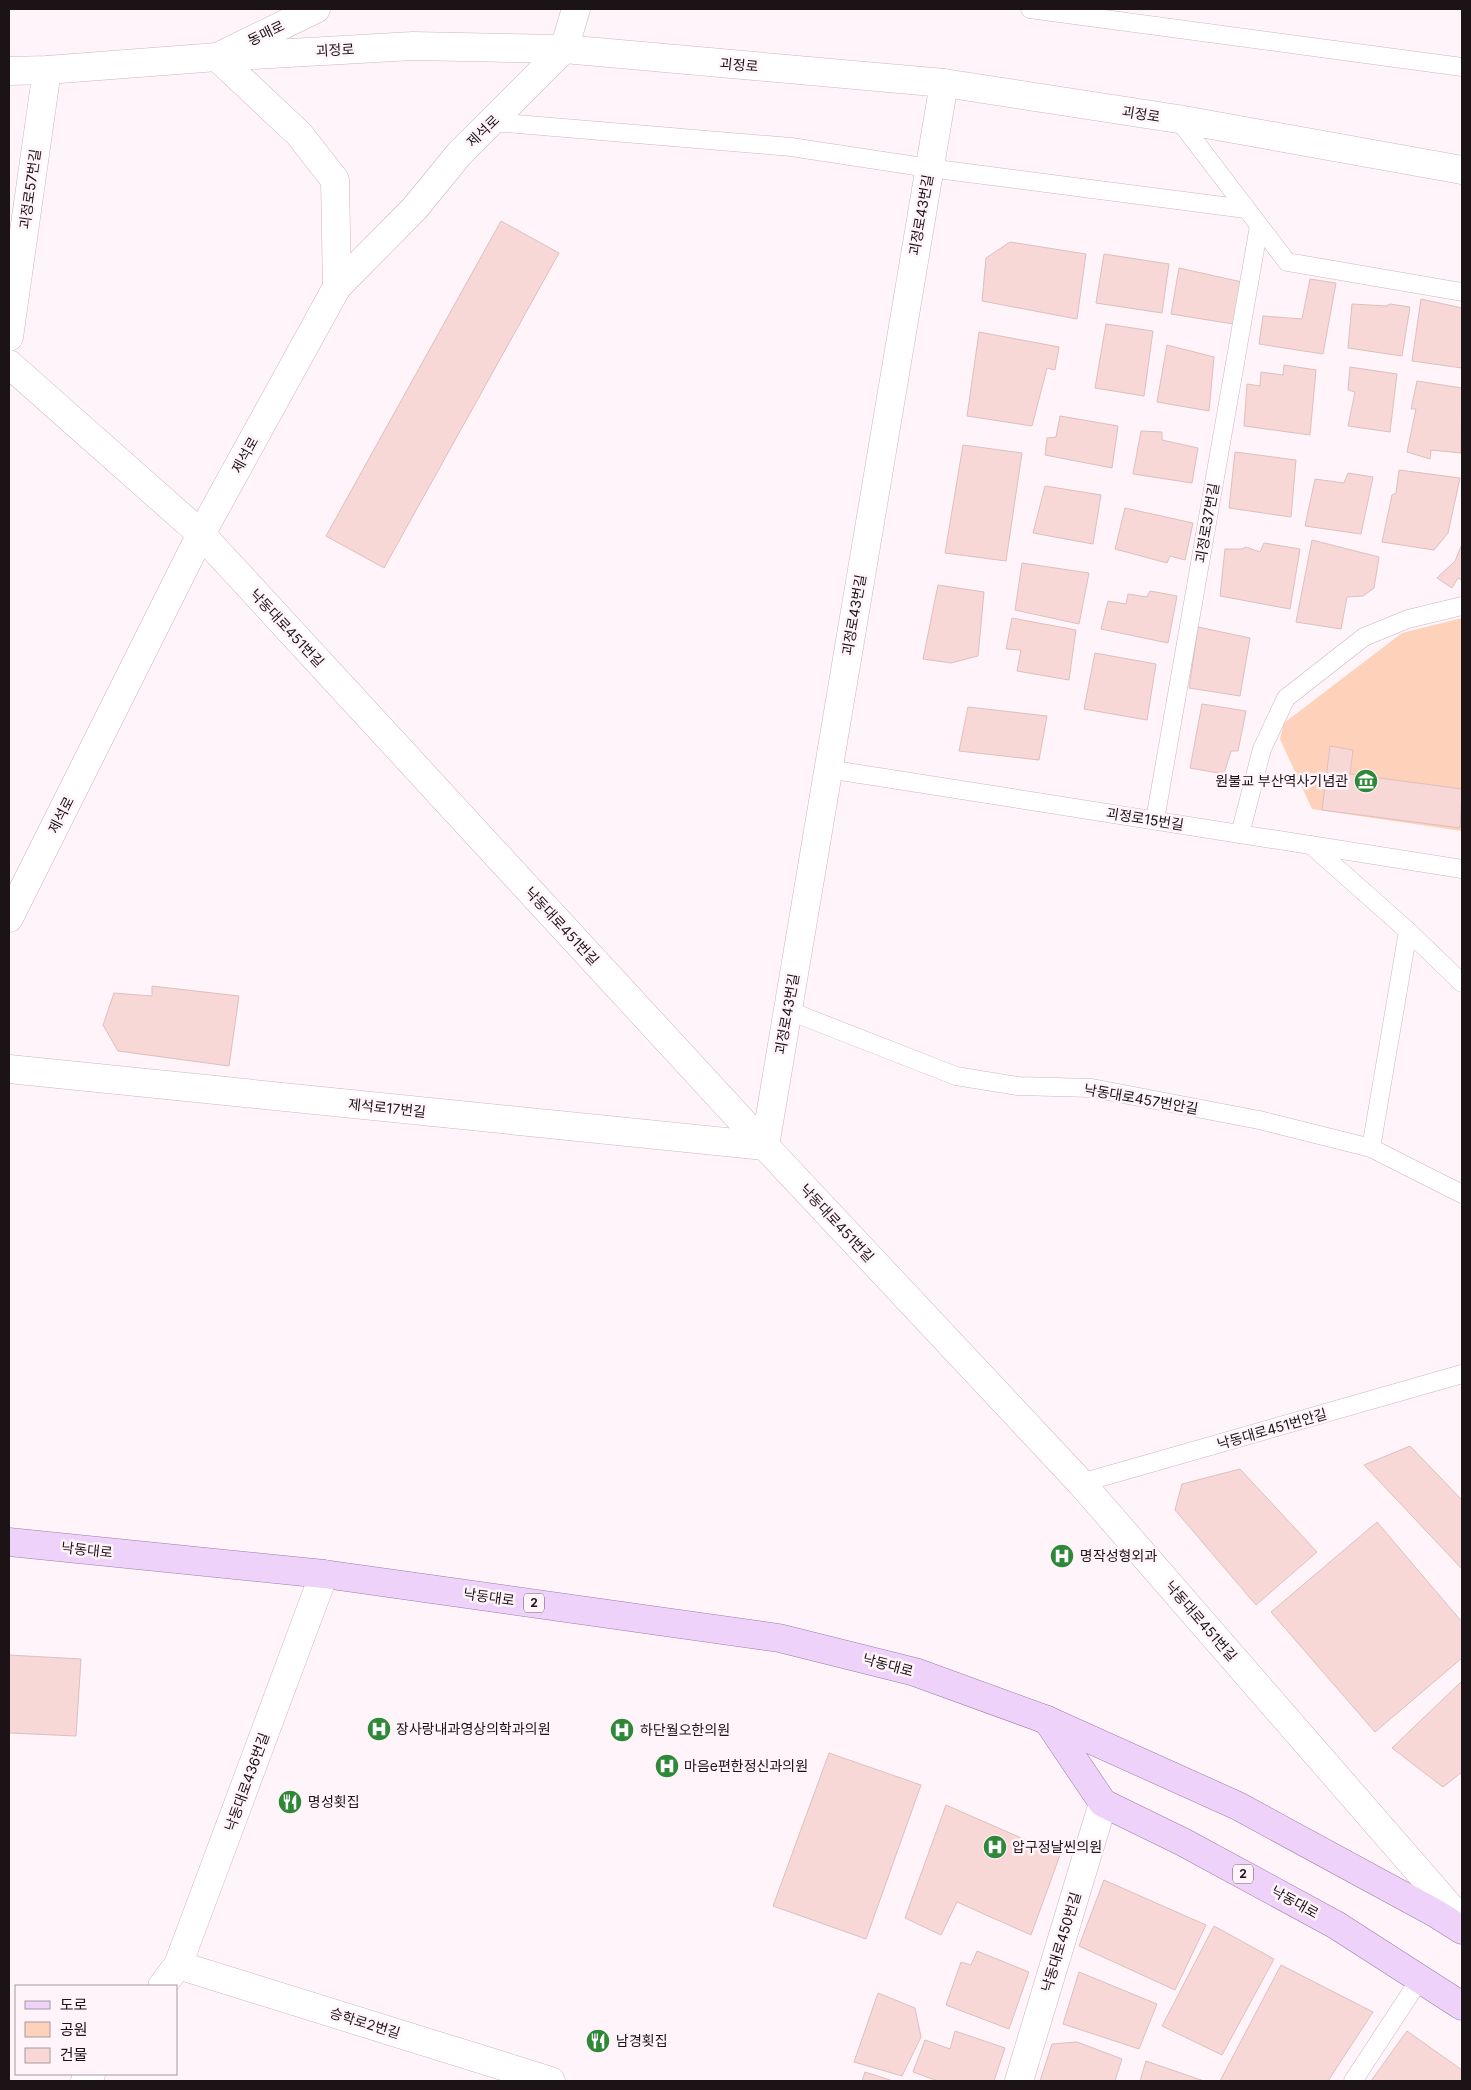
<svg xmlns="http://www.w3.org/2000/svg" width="1471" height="2090" font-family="Inter,'Noto Sans KR',sans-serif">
<rect width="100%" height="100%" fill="#fff4f9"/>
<path fill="#fed2ba" d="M1462,618V831L1312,809L1280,739L1284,723L1402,633Z"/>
<g fill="#f7d8d7" stroke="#ddbfbe">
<path d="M501,221L559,253L384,568L326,536Z"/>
<path d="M1010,242L1086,254L1077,319L982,301L986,258Z"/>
<path d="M1104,254L1169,264L1162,313L1096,303Z"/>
<path d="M1179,268L1242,282L1233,324L1171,314Z"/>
<path d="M1310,279L1336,283L1323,354L1259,344L1263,316L1302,319Z"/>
<path d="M1421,299L1462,308V368L1412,361Z"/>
<path d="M1352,304L1386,306L1390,304L1410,307L1402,356L1348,348Z"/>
<path d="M1106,324L1153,331L1144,396L1095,388Z"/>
<path d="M979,332L1059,347L1055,370L1047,368L1032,426L967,416Z"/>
<path d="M1167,345L1214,357L1209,411L1157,402Z"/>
<path d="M1284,365L1316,370L1310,435L1244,426L1247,384L1260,386L1261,372L1283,375Z"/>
<path d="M1350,367L1397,374L1390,432L1348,426L1355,392L1348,390Z"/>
<path d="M1417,381L1462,388L1461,453L1431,450L1430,459L1407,452L1416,409H1411Z"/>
<path d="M1060,416L1118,426L1112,468L1045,455L1047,438L1056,437Z"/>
<path d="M1141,431L1162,432V440L1198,448L1192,483L1133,474Z"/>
<path d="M963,445L1022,453L1006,561L945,553Z"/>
<path d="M1235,452L1296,460L1291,517L1229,508Z"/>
<path d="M1399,470L1460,478L1448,533L1434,550L1382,542L1392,495L1396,493Z"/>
<path d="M1348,473L1373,477L1361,534L1305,526L1315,479L1344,483Z"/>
<path d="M1045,486L1101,495L1093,544L1033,533Z"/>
<path d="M1125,508L1193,523L1185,560L1170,556L1167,563L1115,549Z"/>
<path d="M1312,540L1379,557L1374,588L1363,596L1347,597L1341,629L1296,622Z"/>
<path d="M1264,543L1300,549L1290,609L1220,596L1225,549H1242L1246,547L1260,552Z"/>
<path d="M1462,544V580L1458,578L1452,588L1437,578L1455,561Z"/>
<path d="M1022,563L1089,573L1079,624L1015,610Z"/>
<path d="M938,585L984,592L978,656L951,663L923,659Z"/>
<path d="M1150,591L1177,596L1168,643L1101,629L1108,601L1126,604L1128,594L1147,597Z"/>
<path d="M1012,618L1076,630L1069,680L1017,671L1021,650L1006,649Z"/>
<path d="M1198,627L1250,638L1240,696L1189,688Z"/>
<path d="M1095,653L1156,664L1147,720L1084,709Z"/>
<path d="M1202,704L1246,711L1238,751H1231L1224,774L1190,768Z"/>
<path d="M968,707L1047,716L1039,760L959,751Z"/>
<path d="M1330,746L1353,750L1350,774L1462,789L1460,828L1322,810Z"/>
<path d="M152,986L239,996L229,1066L118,1051L103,1025L114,993L152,996Z"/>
<path d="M1410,1446L1462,1500V1569L1364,1465Z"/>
<path d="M1240,1469L1317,1552L1256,1605L1175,1510L1182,1484Z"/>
<path d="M1377,1522L1462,1622V1658L1375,1732L1271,1612Z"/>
<path d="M9,1655L81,1659L76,1736L9,1733Z"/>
<path d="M1462,1681V1772L1443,1787L1392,1748Z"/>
<path d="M829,1753L921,1785L866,1939L773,1906Z"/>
<path d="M946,1805L1060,1855L1031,1935L957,1902L941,1935L905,1918Z"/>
<path d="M1104,1880L1206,1925L1175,1990L1079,1946Z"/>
<path d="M1214,1926L1274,1959L1222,2055L1162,2026Z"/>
<path d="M977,1951L1029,1972L1009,2029L946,2005L961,1962L971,1965Z"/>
<path d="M1281,1965L1373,2012L1328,2081H1220Z"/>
<path d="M1079,1972L1157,2004L1139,2049L1063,2024Z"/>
<path d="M878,1993L915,2008L921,2037L902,2076L854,2062Z"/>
<path d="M955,2031L1005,2048L994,2081H938L913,2072L925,2040L950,2049Z"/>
<path d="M1407,2031L1462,2070V2081H1371Z"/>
<path d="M1077,2042L1122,2059L1115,2081H1040L1052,2044Z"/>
<path d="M1146,2061L1204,2081H1140Z"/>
<path d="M865,2072L893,2081H862Z"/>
</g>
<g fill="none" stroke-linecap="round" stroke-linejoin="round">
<g stroke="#ceb4c1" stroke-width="19">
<g id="lane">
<path d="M1030,9L1462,67"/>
<path d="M1178,119L1287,262L1462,292"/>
<path d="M492,122L791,147L929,168L1246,209"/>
<path d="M828,769L1462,869"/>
<path d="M1155,820L1259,226"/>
<path d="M1240,834L1262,749L1286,698L1364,637L1408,619L1462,606"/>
<path d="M1311,845L1408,931L1462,983"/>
<path d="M787,1010L956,1076L1018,1086L1092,1088L1259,1120L1371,1148L1462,1194"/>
<path d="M1371,1148L1408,931"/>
<path d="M1081,1483L1462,1374"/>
<path d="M1353,2081L1420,1979"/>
</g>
</g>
<g stroke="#ceb4c1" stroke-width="29">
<g id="street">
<path d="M9,337L47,70"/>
<path d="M9,364L201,534L765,1146L1081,1483L1462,1921"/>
<path d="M9,1069L765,1146L944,83"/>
<path d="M178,1965L551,2081"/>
<path d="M162,1986L178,1965L324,1574"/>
<path d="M85,2081L91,2074"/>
<path d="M1019,2081L1103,1803"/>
</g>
</g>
<g stroke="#ceb4c1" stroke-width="29">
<g id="secondary">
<path d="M316,9L217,57L299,134L335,180L337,287"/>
<path d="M9,71L47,70L217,57L413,46L564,49L944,83L1178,119L1462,170"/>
<path d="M9,918L201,534L337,287L415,208L459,154L564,49L576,9"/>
</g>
</g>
<g stroke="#9d7ca8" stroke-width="29">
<g id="primary">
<path d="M9,1542L324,1574L779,1638L915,1672L1047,1720L1238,1806L1435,1913L1462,1930"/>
<path d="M1047,1720L1103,1803L1183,1842L1336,1925L1462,2006"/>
</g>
</g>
<use href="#lane" stroke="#fff" stroke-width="18"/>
<use href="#street" stroke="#fff" stroke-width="28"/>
<use href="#secondary" stroke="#fff" stroke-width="28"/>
<use href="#primary" stroke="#eed2fa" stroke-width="28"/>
</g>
<defs>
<g id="museum-disc" transform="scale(1.25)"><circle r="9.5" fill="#2e8838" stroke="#fff4f9"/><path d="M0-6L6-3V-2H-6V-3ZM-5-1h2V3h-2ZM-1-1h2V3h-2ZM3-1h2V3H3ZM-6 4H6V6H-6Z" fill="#fff"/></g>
<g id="hospital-disc" transform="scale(1.25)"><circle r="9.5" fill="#2e8838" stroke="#fff4f9"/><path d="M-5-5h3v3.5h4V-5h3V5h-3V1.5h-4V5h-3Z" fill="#fff"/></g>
<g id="restaurant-disc" transform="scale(1.25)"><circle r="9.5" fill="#2e8838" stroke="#fff4f9"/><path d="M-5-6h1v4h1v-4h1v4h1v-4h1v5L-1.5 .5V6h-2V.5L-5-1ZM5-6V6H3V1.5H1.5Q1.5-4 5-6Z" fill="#fff"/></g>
</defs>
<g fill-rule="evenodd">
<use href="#museum-disc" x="1366" y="781"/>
<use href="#hospital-disc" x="1062" y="1556"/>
<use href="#hospital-disc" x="379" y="1729"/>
<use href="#hospital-disc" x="622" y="1730"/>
<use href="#hospital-disc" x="667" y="1766"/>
<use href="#restaurant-disc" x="290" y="1802"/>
<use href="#hospital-disc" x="995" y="1847"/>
<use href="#restaurant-disc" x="598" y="2041"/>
</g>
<g text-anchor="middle" stroke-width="5" stroke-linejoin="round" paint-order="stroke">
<g fill="#fff4f9" stroke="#60565b" stroke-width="1">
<rect x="524" y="1593.5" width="20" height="19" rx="4"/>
<rect x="1233" y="1864.5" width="20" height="19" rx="4"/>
</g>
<g font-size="12" font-weight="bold" fill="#1c1317">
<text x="534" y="1607">2</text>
<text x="1243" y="1878">2</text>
</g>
<g font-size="14" fill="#1c1317" stroke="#fff4f9">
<text transform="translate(266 33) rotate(-26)" y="5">동매로</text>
<text transform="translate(335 50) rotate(-3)" y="5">괴정로</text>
<text transform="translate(739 65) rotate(5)" y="5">괴정로</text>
<text transform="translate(1141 114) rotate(9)" y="5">괴정로</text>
<text transform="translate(483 131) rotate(-44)" y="5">제석로</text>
<text transform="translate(30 189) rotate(-82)" y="5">괴정로57번길</text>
<text transform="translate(921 215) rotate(-80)" y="5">괴정로43번길</text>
<text transform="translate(245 455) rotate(-61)" y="5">제석로</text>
<text transform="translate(1207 523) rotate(-80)" y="5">괴정로37번길</text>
<text transform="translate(854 615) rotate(-80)" y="5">괴정로43번길</text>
<text transform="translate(287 628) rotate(47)" y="5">낙동대로451번길</text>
<text transform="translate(61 815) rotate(-63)" y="5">제석로</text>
<text transform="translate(1145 819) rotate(9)" y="5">괴정로15번길</text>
<text transform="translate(562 926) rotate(47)" y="5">낙동대로451번길</text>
<text transform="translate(787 1014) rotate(-80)" y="5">괴정로43번길</text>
<text transform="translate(1141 1099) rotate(10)" y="5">낙동대로457번안길</text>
<text transform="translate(387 1108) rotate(6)" y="5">제석로17번길</text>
<text transform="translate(837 1223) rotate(47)" y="5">낙동대로451번길</text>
<text transform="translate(1272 1429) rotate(-16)" y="5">낙동대로451번안길</text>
<text transform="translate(87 1550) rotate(6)" y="5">낙동대로</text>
<text transform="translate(489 1597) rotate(8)" y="5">낙동대로</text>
<text transform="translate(1201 1621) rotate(49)" y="5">낙동대로451번길</text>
<text transform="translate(888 1665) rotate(15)" y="5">낙동대로</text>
<text transform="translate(247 1782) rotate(-70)" y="5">낙동대로436번길</text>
<text transform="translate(1295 1902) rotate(29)" y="5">낙동대로</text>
<text transform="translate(1061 1942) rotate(-73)" y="5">낙동대로450번길</text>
<text transform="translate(365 2023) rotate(17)" y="5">승학로2번길</text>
</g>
<g font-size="14" fill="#1c1317" stroke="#fff4f9" text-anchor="start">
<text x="1348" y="786" text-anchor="end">원불교 부산역사기념관</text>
<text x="1080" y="1561">명작성형외과</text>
<text x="396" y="1734">장사랑내과영상의학과의원</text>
<text x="640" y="1735">하단월오한의원</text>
<text x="684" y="1771">마음e편한정신과의원</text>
<text x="308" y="1807">명성횟집</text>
<text x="1012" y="1852">압구정날씬의원</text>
<text x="616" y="2046">남경횟집</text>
</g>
</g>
<rect width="1471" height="2090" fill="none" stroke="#1c1317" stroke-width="20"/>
<rect x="15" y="1985" width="162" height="90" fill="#fff4f9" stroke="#a49a9f"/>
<rect x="25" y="2001" width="25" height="8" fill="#eed2fa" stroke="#a49a9f"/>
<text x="60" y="2010" font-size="15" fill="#1c1317">도로</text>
<rect x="25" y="2022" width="25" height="15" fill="#fed2ba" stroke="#a49a9f"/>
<text x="60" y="2035" font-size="15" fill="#1c1317">공원</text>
<rect x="25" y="2048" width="25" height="15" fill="#f7d8d7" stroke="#a49a9f"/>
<text x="60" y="2060" font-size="15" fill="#1c1317">건물</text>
</svg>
